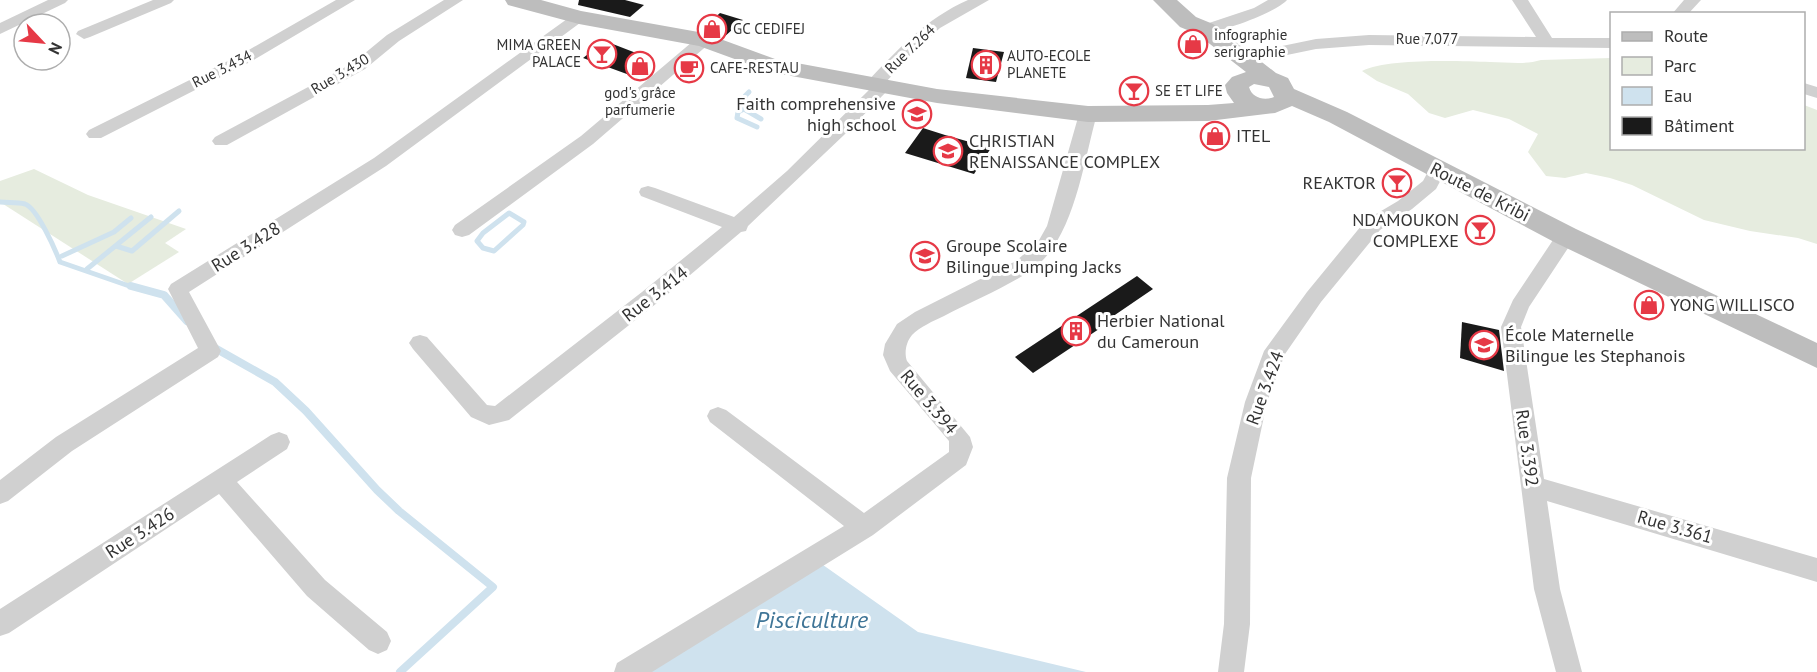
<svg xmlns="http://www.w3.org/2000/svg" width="1817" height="672" font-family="'PT Sans',sans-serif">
<rect width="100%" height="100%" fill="#fff"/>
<g fill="#e6ecdf">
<path d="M1611,58L1612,148H1804V105L1817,110V244L1798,238L1750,231L1704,220L1632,185L1610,178L1586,173L1565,178L1546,176L1528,152L1538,134L1509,119L1473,110L1445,118L1429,113L1408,94L1377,81L1362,71C1388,58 1459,61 1490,62C1507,62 1525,65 1541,60Z"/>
<path d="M34,169L88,195L186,229L165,243L179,252L128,284L0,202V181Z"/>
</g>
<path fill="#cfe2ee" d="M816,560L918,632L1086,672H644Z"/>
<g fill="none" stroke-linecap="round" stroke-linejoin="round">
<g stroke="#cfe2ee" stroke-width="5">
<path d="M749,92L745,96L746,104L752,109"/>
<path d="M757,127L737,118L738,112L744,109L761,119"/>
<path d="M0,202C8,203 17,202 25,204C37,208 55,249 60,262L135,288"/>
<path d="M509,213L524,222L523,225L494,251L483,248L477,241L483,233Z"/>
<path d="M116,246L132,251L179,211"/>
<path d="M62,256L114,232L131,218"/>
<path d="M87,269L151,217"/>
</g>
<g stroke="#cfe2ee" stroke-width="8">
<path d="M131,286L164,295L187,321"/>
<path d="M213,347L275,382L306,411L377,490L399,511L493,587L400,672"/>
</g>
</g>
<g fill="#1a1a1a">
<path d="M579,0H625L644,5L630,17L578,5Z"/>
<path d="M720,13L743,20L723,38L701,30Z"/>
<path d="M605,41L649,58L647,60L654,63L635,77L583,58Z"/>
<path d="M973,48L1004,52L996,82L966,78Z"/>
<path d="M923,128L945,135L991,148L974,174L905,153Z"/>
<path d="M1137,276L1153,289L1109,319L1111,321L1033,373L1015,357Z"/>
<path d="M1462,322L1499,330L1504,371L1460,358Z"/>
</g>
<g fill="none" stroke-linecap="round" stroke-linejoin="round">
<g fill="#d0d0d0" fill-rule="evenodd">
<path d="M48,0H68L65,3L0,34V23Z"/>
<path d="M153,0H174L171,3L90,37L84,39L76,34L78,31Z"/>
<path d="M336,0H355L252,61L101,138H89L86,134L89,130L240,55Z"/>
<path d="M444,0H463L399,41L365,69L227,145H215L212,141L215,137L353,63L387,35Z"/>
<path d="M968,0H989L940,28L915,50L886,82L890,86L888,90L844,135L748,226L746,231L741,232L657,303L509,420L489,425L471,417L413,349L409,343L413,337L420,335L427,337L487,405L495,406L642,292L722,227L641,196L639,192L641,188L648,186L655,188L734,217L787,171L870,89L866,85L868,81C898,49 927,18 968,0Z"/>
<path d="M1268,0H1287C1277,12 1214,36 1200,32L1197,29L1200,26L1254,8Z"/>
<path d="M1512,0H1528L1552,38H1612V48L1369,45L1316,49L1244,64L1236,59L1244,54L1316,39L1369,35L1536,37Z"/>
<path d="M1684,0H1701L1688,14H1672Z"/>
<path d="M579,12L584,14L587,17L584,20L386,166L189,292L221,351L218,357L72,451L8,501L0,504V480L56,437L198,348L168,289L171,284L374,158L574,14Z"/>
<path d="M704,35L712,40L710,43L593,144L469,235L462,237L455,235L452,230L455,225L581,136L698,37Z"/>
<path d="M1804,83L1817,87V98L1804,94Z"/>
<path d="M1088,109L1094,110L1097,114C1083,163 1074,242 1030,271C1003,289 972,301 944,316C933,321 920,327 912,335C906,342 904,353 907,361L970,437L973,447L966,465L873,535L652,672H614L617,663L844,526L710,422L707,416L710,410L718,407L726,410L864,513L949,452V441L890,371L883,355L885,344L897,324L915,312L1016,261L1038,242L1047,226L1079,114L1082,110Z"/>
<path d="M1437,164L1443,166L1446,170L1436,189L1412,209L1380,230L1321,302L1285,354L1267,402L1251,478L1250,624L1244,672H1218L1224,624L1227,478L1245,402L1264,351L1307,292L1366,220L1398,201L1423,181L1431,166Z"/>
<path d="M1566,229L1573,231L1576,236L1529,307L1521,327L1544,479L1817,558V582L1547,501L1560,589L1582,672H1556L1534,589L1501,327L1513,300L1559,231Z"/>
<path d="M279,432L287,435L290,442L287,449L237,482L325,580L387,632L391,641L387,650L378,654L369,650L307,596L219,494L9,633L0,636V609L271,435Z"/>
</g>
<path fill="#bdbdbd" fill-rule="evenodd" d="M505,0H541L581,11L704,33L775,59L937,89L1088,106L1208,105L1234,103L1227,93L1225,85L1232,77L1246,72L1197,34L1180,27L1153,0H1177L1196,17L1213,24L1276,73L1288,78L1294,89L1347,112L1576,229L1817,343V368L1556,243L1329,122L1292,106L1275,113L1208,121L1088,122L937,103L770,72L699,46L579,24L508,5ZM1254,84L1269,87L1274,97C1264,101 1252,98 1249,87Z"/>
</g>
<defs>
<g id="shop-ring" transform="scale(1.5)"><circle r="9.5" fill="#fff" stroke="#e63946" stroke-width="1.5"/><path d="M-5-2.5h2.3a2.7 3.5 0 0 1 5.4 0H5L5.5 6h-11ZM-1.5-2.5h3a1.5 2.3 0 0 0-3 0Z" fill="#e63946"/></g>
<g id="bar-ring" transform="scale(1.5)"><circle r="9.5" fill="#fff" stroke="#e63946" stroke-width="1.5"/><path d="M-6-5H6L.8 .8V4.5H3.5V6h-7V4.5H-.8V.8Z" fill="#e63946"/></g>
<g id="building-ring" transform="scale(1.5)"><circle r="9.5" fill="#fff" stroke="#e63946" stroke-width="1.5"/><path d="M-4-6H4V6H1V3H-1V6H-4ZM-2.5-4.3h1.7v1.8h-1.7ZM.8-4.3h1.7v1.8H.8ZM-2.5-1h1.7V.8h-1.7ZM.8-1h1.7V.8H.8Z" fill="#e63946"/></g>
<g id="cafe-ring" transform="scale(1.5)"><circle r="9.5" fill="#fff" stroke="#e63946" stroke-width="1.5"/><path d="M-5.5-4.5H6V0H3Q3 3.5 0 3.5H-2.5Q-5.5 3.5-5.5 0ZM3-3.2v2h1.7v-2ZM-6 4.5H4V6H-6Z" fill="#e63946"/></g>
<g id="school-ring" transform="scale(1.5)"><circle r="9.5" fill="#fff" stroke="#e63946" stroke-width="1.5"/><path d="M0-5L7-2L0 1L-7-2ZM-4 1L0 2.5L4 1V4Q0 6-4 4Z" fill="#e63946"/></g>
</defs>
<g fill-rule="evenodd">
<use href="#shop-ring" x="712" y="29"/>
<use href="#shop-ring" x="1193" y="44"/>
<use href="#bar-ring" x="602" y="54"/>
<use href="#building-ring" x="986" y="65"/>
<use href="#shop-ring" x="640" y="66"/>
<use href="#cafe-ring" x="689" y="68"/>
<use href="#bar-ring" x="1134" y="91"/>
<use href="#school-ring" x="917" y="114"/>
<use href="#shop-ring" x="1215" y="136"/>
<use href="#school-ring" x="948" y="151"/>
<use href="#bar-ring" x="1397" y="183"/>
<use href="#bar-ring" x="1480" y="230"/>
<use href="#school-ring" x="925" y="256"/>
<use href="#shop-ring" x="1649" y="305"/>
<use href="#building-ring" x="1076" y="331"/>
<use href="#school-ring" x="1484" y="345"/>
</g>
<g text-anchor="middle" stroke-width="6" stroke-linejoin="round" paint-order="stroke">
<g font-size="15" fill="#333" stroke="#fff" text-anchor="start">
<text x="733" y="34">GC CEDIFEJ</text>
<text x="1214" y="40">infographie<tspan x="1214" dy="17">serigraphie</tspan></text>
<text x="581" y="50" text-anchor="end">MIMA GREEN<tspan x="581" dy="17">PALACE</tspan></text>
<text x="1007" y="61">AUTO-ECOLE<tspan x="1007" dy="17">PLANETE</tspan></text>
<text x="710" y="73">CAFE-RESTAU</text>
<text x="1155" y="96">SE ET LIFE</text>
<text x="640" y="98" text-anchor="middle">god's grâce<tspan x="640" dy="17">parfumerie</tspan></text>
</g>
<g font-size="15" fill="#333" stroke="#fff">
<text x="1427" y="44">Rue 7.077</text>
<text transform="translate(910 49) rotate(-44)" y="5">Rue 7.264</text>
<text transform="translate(222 69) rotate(-27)" y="5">Rue 3.434</text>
<text transform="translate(340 74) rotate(-31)" y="5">Rue 3.430</text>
</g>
<g font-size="18" fill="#333" stroke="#fff" text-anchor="start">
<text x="896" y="110" text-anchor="end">Faith comprehensive<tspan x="896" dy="21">high school</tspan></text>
<text x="1236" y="142">ITEL</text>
<text x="969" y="147">CHRISTIAN<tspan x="969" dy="21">RENAISSANCE COMPLEX</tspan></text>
<text x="1376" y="189" text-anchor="end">REAKTOR</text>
<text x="1459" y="226" text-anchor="end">NDAMOUKON<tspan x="1459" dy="21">COMPLEXE</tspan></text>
<text x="946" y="252">Groupe Scolaire<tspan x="946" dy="21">Bilingue Jumping Jacks</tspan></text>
<text x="1670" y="311">YONG WILLISCO</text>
<text x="1097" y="327">Herbier National<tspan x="1097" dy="21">du Cameroun</tspan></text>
<text x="1505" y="341">École Maternelle<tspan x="1505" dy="21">Bilingue les Stephanois</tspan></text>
</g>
<g font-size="18" fill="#333" stroke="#fff">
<text transform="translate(1480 192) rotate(27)" y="6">Route de Kribi</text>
<text transform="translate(246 247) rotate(-32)" y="6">Rue 3.428</text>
<text transform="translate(655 294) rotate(-38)" y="6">Rue 3.414</text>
<text transform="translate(1265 388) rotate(-70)" y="6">Rue 3.424</text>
<text transform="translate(929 402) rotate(50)" y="6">Rue 3.394</text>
<text transform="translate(1527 448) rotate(82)" y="6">Rue 3.392</text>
<text transform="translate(1675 527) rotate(16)" y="6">Rue 3.361</text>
<text transform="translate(140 533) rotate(-33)" y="6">Rue 3.426</text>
</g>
<g font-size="24" font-style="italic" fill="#3f7597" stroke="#fff">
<text x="812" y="628">Pisciculture</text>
</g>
</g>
<rect x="1610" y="12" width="195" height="138" fill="#ffffff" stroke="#adadad" stroke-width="1.5"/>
<rect x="1622" y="32" width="30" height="9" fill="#bdbdbd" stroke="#adadad" stroke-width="1.5"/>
<text x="1664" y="42" font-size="18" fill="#333333">Route</text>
<rect x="1622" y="57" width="30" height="18" fill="#e6ecdf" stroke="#adadad" stroke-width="1.5"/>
<text x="1664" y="72" font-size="18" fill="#333333">Parc</text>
<rect x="1622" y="87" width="30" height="18" fill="#cfe2ee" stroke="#adadad" stroke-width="1.5"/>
<text x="1664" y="102" font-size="18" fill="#333333">Eau</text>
<rect x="1622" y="117" width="30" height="18" fill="#1a1a1a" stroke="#adadad" stroke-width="1.5"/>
<text x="1664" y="132" font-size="18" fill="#333333">Bâtiment</text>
<g transform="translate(42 42) rotate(116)"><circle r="28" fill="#ffffff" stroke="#adadad" stroke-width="1.5"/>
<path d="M0-4.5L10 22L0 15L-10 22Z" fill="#e63946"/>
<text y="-9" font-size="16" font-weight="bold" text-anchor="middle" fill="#333333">N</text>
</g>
</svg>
